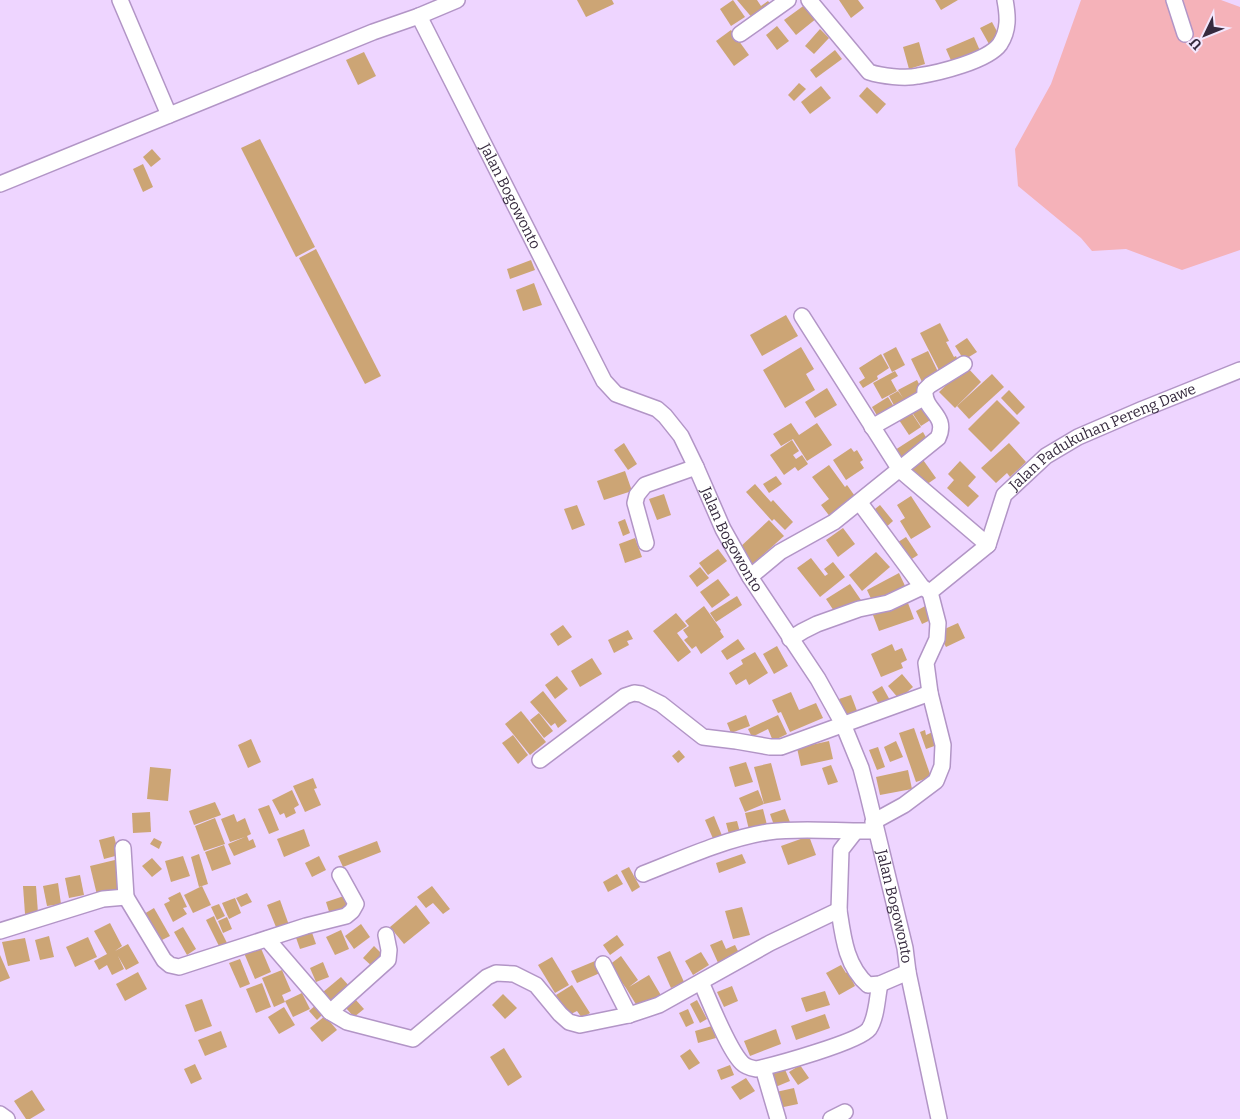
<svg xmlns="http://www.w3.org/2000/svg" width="1240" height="1119" font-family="Bitter,serif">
<rect width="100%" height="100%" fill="#eed5ff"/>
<path fill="#f5b2b9" d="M1081,0H1171L1184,17L1186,9L1183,0H1221L1240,7V250L1182,270L1126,249L1092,251L1081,238L1018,186L1015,149L1051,84Z"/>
<g fill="#cca575">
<path d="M577,0H612L614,4L586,17Z"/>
<path d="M733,0L745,17L731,26L720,9Z"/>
<path d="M737,0H757L761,6L768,1L772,6L754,20Z"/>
<path d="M839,0H858L864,8L851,18Z"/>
<path d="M935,0H958L941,10Z"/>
<path d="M806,4L817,18L796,35L784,20Z"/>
<path d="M992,22L1001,39L989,44L980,28Z"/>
<path d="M777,26L789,41L777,50L766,35Z"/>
<path d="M820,29L829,38L814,54L805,46Z"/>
<path d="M731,30L749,55L734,66L716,41Z"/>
<path d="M974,37L981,53L953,65L946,49Z"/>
<path d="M919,42L925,64L909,69L903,47Z"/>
<path d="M835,50L842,59L816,78L810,70Z"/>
<path d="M364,52L376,76L358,85L346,60Z"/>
<path d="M799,83L806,89L794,101L788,95Z"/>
<path d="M821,86L831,98L810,114L801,102Z"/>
<path d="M867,87L886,104L877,114L859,96Z"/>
<path d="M260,139L315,247L296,257L241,148Z"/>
<path d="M152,149L161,159L151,167L143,157Z"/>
<path d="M143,164L153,187L143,192L133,169Z"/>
<path d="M316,249L381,376L365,384L299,258Z"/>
<path d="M531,260L535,270L510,279L507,269Z"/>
<path d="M534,283L542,305L523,311L516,290Z"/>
<path d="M786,315L798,336L762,356L750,335Z"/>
<path d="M940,323L949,341L946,342L954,357L956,356L960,365L941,374L920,333Z"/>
<path d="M967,338L977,352L964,360L955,346Z"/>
<path d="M801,347L814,369L806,374L815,390L785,408L763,370Z"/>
<path d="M896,347L905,365L892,372L883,354Z"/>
<path d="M928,351L940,376L923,384L911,359Z"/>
<path d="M881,354L889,368L877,376L878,379L863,388L859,382L865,378L859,368Z"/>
<path d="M966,366L981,382L955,408L939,392Z"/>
<path d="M895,371L898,376L891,380L897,391L882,399L873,383Z"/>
<path d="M992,374L1004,387L969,419L957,406Z"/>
<path d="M917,380L924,394L896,409L889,396L898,391L903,398L898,390Z"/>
<path d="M827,388L837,405L815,418L805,402Z"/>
<path d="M1009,390L1025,407L1017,415L1001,398Z"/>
<path d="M888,397L896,410L879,419L872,407Z"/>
<path d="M997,400L1020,423L991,452L968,429Z"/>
<path d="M924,402L935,417L921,426L911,411Z"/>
<path d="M911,412L921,427L909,435L899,420Z"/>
<path d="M791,423L799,435L817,423L832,445L807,461L793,439L781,446L773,434Z"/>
<path d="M923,432L928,441L900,459L895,450Z"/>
<path d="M792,440L799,451L793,455L796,459L802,455L808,464L798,471L795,467L784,475L770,455Z"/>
<path d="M624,443L637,464L628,470L614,450Z"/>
<path d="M1009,443L1026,462L1010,477L1007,473L996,483L981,468Z"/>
<path d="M851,448L854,452L857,450L863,460L860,462L864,468L846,480L833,460Z"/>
<path d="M921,457L936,478L923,487L908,466Z"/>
<path d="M960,461L976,477L968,486L979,496L968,507L947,488L954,480L948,474Z"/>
<path d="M829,465L845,487L847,485L857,499L831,518L821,505L829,499L812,477Z"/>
<path d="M625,471L632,491L604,500L597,481Z"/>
<path d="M776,476L782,484L769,493L763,484Z"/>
<path d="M755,484L771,502L773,500L793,522L785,530L774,519L772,521L746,492Z"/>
<path d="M664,494L671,515L657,520L649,499Z"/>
<path d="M911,496L931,527L911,539L900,521L905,518L897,505Z"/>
<path d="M577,505L585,525L572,530L564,509Z"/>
<path d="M880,505L893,521L883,530L870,513Z"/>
<path d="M625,519L630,533L623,536L618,522Z"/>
<path d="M769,520L784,536L753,564L739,548Z"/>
<path d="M843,528L855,544L838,557L826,540Z"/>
<path d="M906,537L918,555L907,562L895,544Z"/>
<path d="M635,538L642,557L625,563L619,544Z"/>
<path d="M718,549L727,561L708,575L699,563Z"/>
<path d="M876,552L890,567L862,591L849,575Z"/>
<path d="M811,558L825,576L828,574L824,569L833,562L845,577L820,597L797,568Z"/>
<path d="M700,567L709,578L697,587L689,576Z"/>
<path d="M899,573L906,588L874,605L867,590Z"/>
<path d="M718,579L730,595L712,608L700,592Z"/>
<path d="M850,584L863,603L856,607L852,603L836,614L826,599Z"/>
<path d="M737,596L742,605L716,622L710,613Z"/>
<path d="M908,603L914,619L879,631L873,615Z"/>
<path d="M929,604L935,618L922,624L916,611Z"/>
<path d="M704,606L721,630L720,631L724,637L701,654L696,646L692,649L684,640L688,637L683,630L689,626L685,621Z"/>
<path d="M676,613L687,626L677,633L691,652L678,662L653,631Z"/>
<path d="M958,623L965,638L946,647L938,632Z"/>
<path d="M563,625L572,637L558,646L550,634Z"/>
<path d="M628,630L633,639L627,641L629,645L614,653L608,640Z"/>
<path d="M738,639L745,649L727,660L721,651Z"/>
<path d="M892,644L895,651L902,648L907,660L901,663L903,668L881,677L871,654Z"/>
<path d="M777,646L788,666L774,674L763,654Z"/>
<path d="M755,652L768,673L749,685L746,679L736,685L729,673L743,664L741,660Z"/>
<path d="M592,658L602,674L580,687L571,671Z"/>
<path d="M902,674L913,687L899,699L888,686Z"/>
<path d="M557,676L568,689L555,699L545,685Z"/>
<path d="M882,686L891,702L881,708L872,692Z"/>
<path d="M543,691L567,721L558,728L555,723L551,726L530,702Z"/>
<path d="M791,692L799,710L816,703L823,718L790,732L781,712L778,713L772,700Z"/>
<path d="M851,695L859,716L847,720L839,699Z"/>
<path d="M521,711L546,742L530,755L505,724Z"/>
<path d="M539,713L553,731L544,738L530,720Z"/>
<path d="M746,715L750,726L731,733L727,723Z"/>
<path d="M778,715L787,734L773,741L768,729L752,737L748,729Z"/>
<path d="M914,728L931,777L916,782L899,733Z"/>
<path d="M925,730L926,735L935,731L940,744L926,749L920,732Z"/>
<path d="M513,735L528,755L518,764L502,743Z"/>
<path d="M251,739L261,762L248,768L238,745Z"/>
<path d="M829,741L833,759L801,766L797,748Z"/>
<path d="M896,741L903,757L890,762L884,747Z"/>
<path d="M878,747L885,767L877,770L869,750Z"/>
<path d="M679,750L685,757L678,763L672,756Z"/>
<path d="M746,762L753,782L735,787L729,767Z"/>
<path d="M771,763L781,800L764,804L754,767Z"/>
<path d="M831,765L838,782L828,785L822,768Z"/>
<path d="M150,767L171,769L168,801L147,799Z"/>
<path d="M908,770L912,789L880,795L876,777Z"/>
<path d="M313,778L317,788L314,789L321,805L305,812L293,786Z"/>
<path d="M292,790L299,805L294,808L296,813L286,818L284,813L280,815L272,800Z"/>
<path d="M758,790L764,804L745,812L739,798Z"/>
<path d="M215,802L221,815L194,825L189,811Z"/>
<path d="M269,805L279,830L269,834L258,809Z"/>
<path d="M763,809L768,829L750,834L745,813Z"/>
<path d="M785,809L791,825L776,831L770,814Z"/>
<path d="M150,812L151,832L133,833L132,813Z"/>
<path d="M234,814L237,822L245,818L251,834L247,836L249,841L253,839L256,847L234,856L228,844L245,837L230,842L221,819Z"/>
<path d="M714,816L723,838L714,841L705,820Z"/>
<path d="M215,818L225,844L204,851L195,826Z"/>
<path d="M737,821L741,836L730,838L726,823Z"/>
<path d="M304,829L310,846L284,857L277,839Z"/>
<path d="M114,836L119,855L104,859L99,840Z"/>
<path d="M809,836L816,855L788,865L781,846Z"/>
<path d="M154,838L162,842L159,849L150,844Z"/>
<path d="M377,841L381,852L343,867L338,856Z"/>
<path d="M224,845L231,864L212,871L205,852Z"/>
<path d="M199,854L208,884L199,887L191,857Z"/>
<path d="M742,854L746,863L719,873L716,863Z"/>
<path d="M183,856L190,876L171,882L165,861Z"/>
<path d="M319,856L326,870L312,877L305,863Z"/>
<path d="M152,858L162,869L152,877L142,866Z"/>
<path d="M119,859V890L97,895L90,866Z"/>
<path d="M629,867L640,887L632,892L621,871Z"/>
<path d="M617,874L623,884L608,892L603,882Z"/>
<path d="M80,875L84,895L69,898L65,878Z"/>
<path d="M58,883L61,904L47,906L43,886Z"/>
<path d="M23,886H36L38,913L25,914Z"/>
<path d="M202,886L211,905L193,913L184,895Z"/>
<path d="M432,886L450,909L443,914L433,903L426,908L417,897Z"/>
<path d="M180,892L187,907L183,908L187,914L173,922L164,904L170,901L168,898Z"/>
<path d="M247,893L252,902L241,907L236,898Z"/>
<path d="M344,896L349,912L331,918L326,902Z"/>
<path d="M235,898L241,913L229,919L222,903Z"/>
<path d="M280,900L290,928L278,932L267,905Z"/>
<path d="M219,904L225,916L217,920L211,907Z"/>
<path d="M416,905L430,923L404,944L390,927Z"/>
<path d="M742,907L750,935L733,939L725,911Z"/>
<path d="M154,908L170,936L160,941L144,914Z"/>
<path d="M214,916L216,921L213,923L216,921L227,943L219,946L206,920Z"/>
<path d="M227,917L232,929L223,933L218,921Z"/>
<path d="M110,923L122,946L115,951L128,944L139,963L126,970L118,956L124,969L112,975L107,965L99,970L94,961L107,954L94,931Z"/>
<path d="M361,924L370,937L354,949L345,936Z"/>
<path d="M183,927L196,949L187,955L174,932Z"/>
<path d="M310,927L316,944L300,949L294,932Z"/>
<path d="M341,930L349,949L335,955L326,937Z"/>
<path d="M617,935L624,945L610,955L603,945Z"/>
<path d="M49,936L54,957L40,960L35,940Z"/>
<path d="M88,937L97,957L75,967L66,947Z"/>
<path d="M25,938L30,961L8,966L2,942Z"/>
<path d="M722,940L726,949L735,945L740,955L719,965L710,945Z"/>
<path d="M260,946L271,972L255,979L244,953Z"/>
<path d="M374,946L385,957L374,968L363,958Z"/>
<path d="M670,951L684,982L671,988L657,957Z"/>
<path d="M701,952L709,965L693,975L685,961Z"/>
<path d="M0,955L10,978L0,982Z"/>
<path d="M621,956L638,980L629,987L649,975L662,997L640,1011L626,988L609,965Z"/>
<path d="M552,957L569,985L555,993L538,965Z"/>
<path d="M240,959L250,984L240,988L229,963Z"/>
<path d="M595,961L600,973L577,983L571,971Z"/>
<path d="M323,962L329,977L316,982L310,968Z"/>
<path d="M841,965L846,973L850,971L854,979L852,980L855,986L839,995L826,973Z"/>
<path d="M282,970L291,991L282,995L285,1002L274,1007L262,978Z"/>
<path d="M138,972L147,989L125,1001L116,984Z"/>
<path d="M341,977L351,988L333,1003L323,992Z"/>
<path d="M262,983L271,1007L256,1013L246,989Z"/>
<path d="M572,985L590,1013L582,1018L577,1011L569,1015L556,995Z"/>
<path d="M732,986L738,1001L724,1007L717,992Z"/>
<path d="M825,991L830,1005L806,1012L801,998Z"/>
<path d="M302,993L310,1009L293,1017L285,1001Z"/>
<path d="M503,994L517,1008L505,1019L492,1005Z"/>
<path d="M202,999L212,1026L195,1032L185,1005Z"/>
<path d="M355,999L364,1009L354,1017L345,1007Z"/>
<path d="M697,1000L707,1019L700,1023L690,1004Z"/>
<path d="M317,1004L324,1013L317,1020L309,1011Z"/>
<path d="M284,1007L295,1025L279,1034L268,1017Z"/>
<path d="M688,1009L694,1023L686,1027L679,1013Z"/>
<path d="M825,1014L830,1028L796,1040L791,1026Z"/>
<path d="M325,1016L337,1030L322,1042L310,1028Z"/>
<path d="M712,1026L716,1038L698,1043L695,1031Z"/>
<path d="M776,1029L781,1044L750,1056L744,1041Z"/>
<path d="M221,1031L227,1047L205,1056L198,1040Z"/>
<path d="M504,1048L522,1077L508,1086L490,1057Z"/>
<path d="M690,1049L700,1063L689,1070L680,1056Z"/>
<path d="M195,1064L202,1079L191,1084L184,1069Z"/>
<path d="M730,1065L734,1075L721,1080L717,1070Z"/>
<path d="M783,1065L790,1081L773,1088L767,1071Z"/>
<path d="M800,1065L809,1078L798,1085L789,1072Z"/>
<path d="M746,1078L755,1091L740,1100L731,1087Z"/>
<path d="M794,1088L798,1104L779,1108L776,1092Z"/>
<path d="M32,1090L45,1110L30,1119H26L14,1101Z"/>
</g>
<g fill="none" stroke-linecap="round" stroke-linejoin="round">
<g stroke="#b295c6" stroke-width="18">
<g id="minor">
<path d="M120,0L169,115"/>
<path d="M809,0L869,72C881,76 905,79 918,76C938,73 988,61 1000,44C1009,30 1008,16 1005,0"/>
<path d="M1174,0L1185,34"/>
<path id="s1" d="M419,16L604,381L616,394L657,409L665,416L681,436L696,467L723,529L750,577L818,679L843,724L861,768L867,791L905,948L908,972L939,1119"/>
<path d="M740,34L788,0"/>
<path d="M0,184L373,32L419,16L457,0"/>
<path d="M802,316L900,470L988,545"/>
<path d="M872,427L925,397"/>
<path d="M860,503L922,587L930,592"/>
<path d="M646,543L635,503L637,495L645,485L696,467"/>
<path d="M750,577L780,552L834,522L938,438C949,415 923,411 925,390L930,385L964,364"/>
<path d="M790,639L803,631L817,624L859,609L888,603L922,587"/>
<path d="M540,760L625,696L634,693L641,694L661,704L703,737L736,741L770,747H781L930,693"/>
<path id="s2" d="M873,822L904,805L936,781L942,766L943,745L930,693L926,663L937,639L938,623L930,592L988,545L1004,495L1046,456L1078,437L1143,409L1240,370"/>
<path d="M123,848L126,897L164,960L170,965L179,967L306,926L346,916L352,911L356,904L340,875"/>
<path d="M643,874C684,858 725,839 768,832C802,827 841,832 876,831"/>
<path d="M839,910L841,850L855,832"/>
<path d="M0,931L103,899L126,897"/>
<path d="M267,939L330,1012L347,1022L413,1039L487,977L496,973L514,974L536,985L560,1014L569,1022L580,1025L629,1015L659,1005L770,943L839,910C843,937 846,966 868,985L880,984L908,972"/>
<path d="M603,964L629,1015"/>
<path d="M701,982C710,1002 728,1049 742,1063C746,1067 751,1068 756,1069C775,1065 859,1042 869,1029C877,1017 877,997 880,984"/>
<path d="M330,1012L388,960L389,950L386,935"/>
<path d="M763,1068L778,1119"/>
<path d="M0,1114L7,1119"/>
<path d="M831,1119L845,1112"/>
</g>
</g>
<use href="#minor" stroke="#fff" stroke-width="15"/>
</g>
<g text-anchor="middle" stroke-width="5" stroke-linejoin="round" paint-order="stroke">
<g font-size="15" fill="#362a3e" stroke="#f4e7fd">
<text dy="5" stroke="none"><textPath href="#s1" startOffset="202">Jalan Bogowonto</textPath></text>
<text dy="5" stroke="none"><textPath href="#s2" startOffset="514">Jalan Padukuhan Pereng Dawe</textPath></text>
<text dy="5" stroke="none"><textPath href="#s1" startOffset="622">Jalan Bogowonto</textPath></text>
<text dy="5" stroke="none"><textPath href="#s1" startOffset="1028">Jalan Bogowonto</textPath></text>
</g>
</g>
<g transform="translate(1205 35) rotate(227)" stroke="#f4e7fd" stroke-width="4" paint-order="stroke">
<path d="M0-4L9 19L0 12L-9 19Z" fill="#362a3e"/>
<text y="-8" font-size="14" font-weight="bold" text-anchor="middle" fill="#362a3e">U</text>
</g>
</svg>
